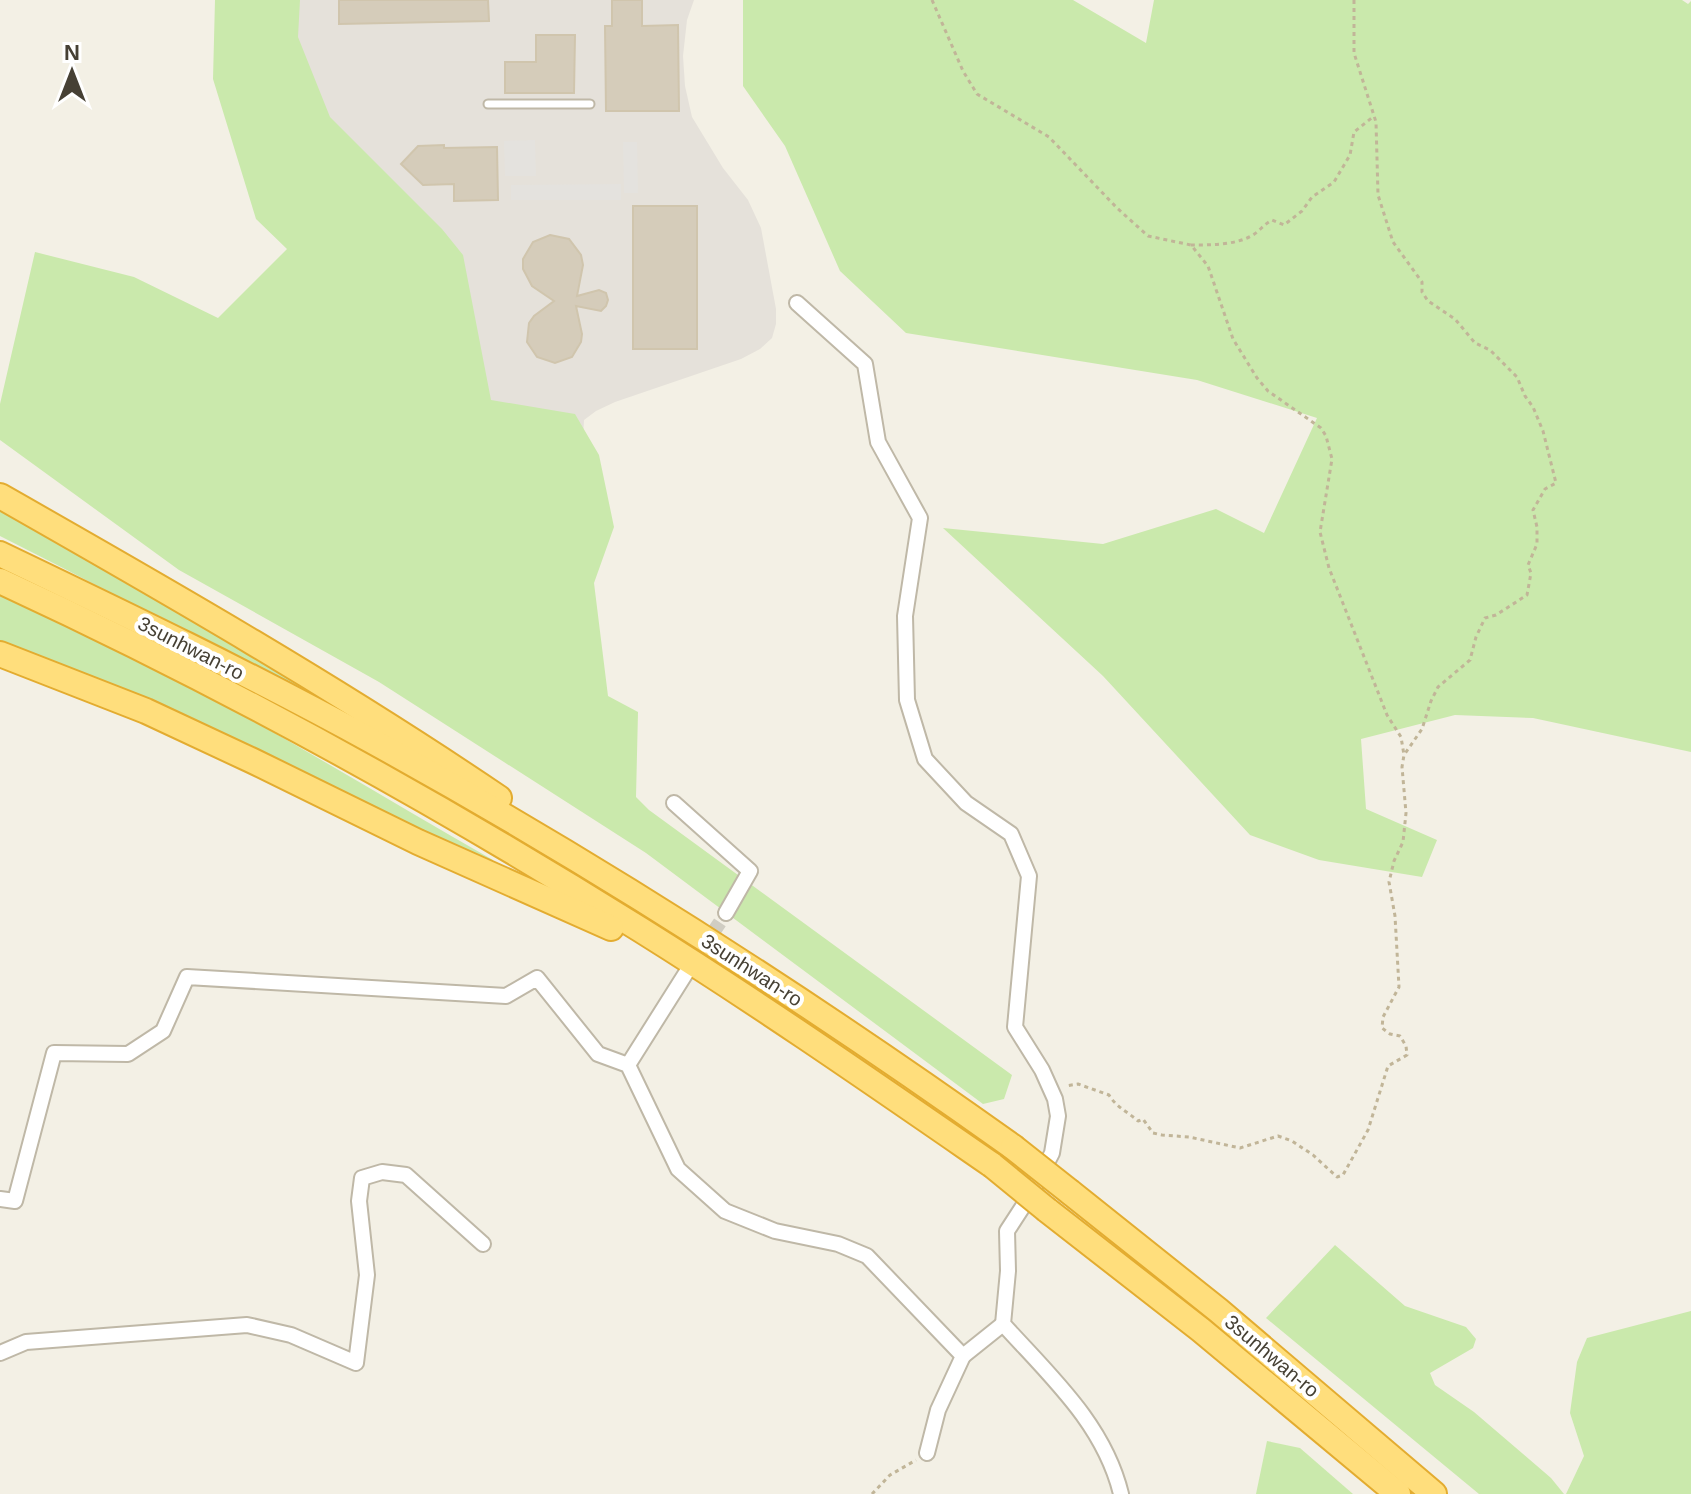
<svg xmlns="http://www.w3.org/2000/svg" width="1691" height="1494" font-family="Arial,sans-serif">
<rect width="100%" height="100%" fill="#f3f0e5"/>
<path fill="#e5e1da" d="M251,0H694L687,20L683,56L685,86L692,117L723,168L748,200L761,228L776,309V324L772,338L760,349L741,359L615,402L596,411L584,420L583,438L441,524Z"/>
<g fill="#cae9ac">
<path d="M215,0H300L298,37L330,117L442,229L463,255L491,400L575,414L599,455L614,527L594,583L608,696L638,712L636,797L649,810L1012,1075L1004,1099L983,1104L646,853L379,682L179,570L0,440V404L35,252L134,277L218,318L287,249L256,219L213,79Z"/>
<path d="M743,0H1073L1146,43L1154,0H1682L1688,4L1691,1V752L1533,718L1455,715L1361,739L1366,809L1437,840L1422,877L1319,860L1250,835L1103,676L943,528L1103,544L1216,509L1264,533L1317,418L1197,380L906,333L840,271L785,146L743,86Z"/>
<path d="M0,505L480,788C320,705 162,617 0,536Z"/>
<path d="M0,592C172,667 331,767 493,860L491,866L0,643Z"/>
<path d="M1335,1245L1405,1306L1466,1327L1476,1339L1473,1348L1430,1373L1435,1385L1474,1412L1551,1478L1564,1494H1479L1266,1318Z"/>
<path d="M1691,1311V1494H1566L1584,1456L1570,1413L1577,1362L1587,1338Z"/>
<path d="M1267,1441L1300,1448L1353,1494H1256Z"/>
</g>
<g fill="#e4e2de">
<path d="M535,140L536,176H505L504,141Z"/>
<path d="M623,142H637L638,193H624Z"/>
<path d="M621,184V200H511V185Z"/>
</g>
<g fill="#d5ccba" stroke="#d0c5ad" stroke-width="2">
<path d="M339,0H488L489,21L339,24Z"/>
<path d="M612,0H642V26L678,25L679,111H606L605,26H612Z"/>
<path d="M536,35H575L574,93H505V62H536Z"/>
<path d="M444,145V148L497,147L498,200L454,201V184L423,185L401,164L418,146Z"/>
<rect x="633" y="206" width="64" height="143"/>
<path d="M550,235L569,239L581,255L583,265L577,296L599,290L606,293L608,300L606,306L601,311L576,306L582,334L581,342L572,357L555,363L537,357L527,342L529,323L534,316L554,301L532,286L523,269V259L533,242Z"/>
</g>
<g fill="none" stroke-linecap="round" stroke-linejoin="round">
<path stroke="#d0cdc2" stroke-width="14" stroke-dasharray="14 7" stroke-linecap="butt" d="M689,969L726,913"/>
<g stroke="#bfb8a7" stroke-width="11">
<path id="service" d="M488,104H590"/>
</g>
<g stroke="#bfb8a7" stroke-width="18">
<g id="minor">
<path d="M797,303L865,364L878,442L920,518L905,616L907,700L925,759L966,803L1011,834L1029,876L1015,1027L1042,1070L1055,1099L1058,1116L1052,1153L1031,1194L1007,1231L1008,1271L1003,1324C1050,1376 1104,1424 1121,1494"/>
<path d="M674,803L750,871L726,913"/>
<path d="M628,1065L686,973"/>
<path d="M0,1199L15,1201L54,1053L128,1054L163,1031L187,977L506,996L537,978L598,1054L628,1065L678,1169L725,1211L775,1231L838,1244L867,1256L963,1356L938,1410L927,1453"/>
<path d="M0,1353L26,1342L247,1325L291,1335L356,1363L367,1275L359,1201L362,1178L382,1172L406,1175L483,1244"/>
<path d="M963,1356L1003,1324"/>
</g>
</g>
<g stroke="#e3ac30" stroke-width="28">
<g id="trunk">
<path d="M0,496C169,592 338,689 499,798"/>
<path d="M0,554C125,614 250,674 372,741C594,863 807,1000 1013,1147"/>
<path d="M0,581C221,683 435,801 641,930C761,1005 876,1085 992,1165"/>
<path d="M0,654L146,711L253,761L418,842L611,928"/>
<path d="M1070,1192L1218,1310L1434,1494"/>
<path d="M1047,1210L1201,1330L1398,1494"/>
</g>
</g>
<g stroke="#c1b598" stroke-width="3" stroke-dasharray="4 4" stroke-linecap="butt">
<path d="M932,0L963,71L977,94L1049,137L1117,208L1148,236L1191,245L1208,266L1233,339L1257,378L1268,391L1321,428L1326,436L1332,459L1320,532L1329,568L1387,715L1401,737L1404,755L1402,767L1406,813L1403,842L1394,861L1389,882L1395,916L1399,987L1383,1017L1382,1028L1390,1034L1400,1036L1406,1046L1407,1055L1388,1066L1368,1130L1343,1175L1337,1177L1313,1155L1292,1141L1278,1136L1240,1148L1189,1137L1162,1135L1153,1133L1143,1119L1138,1121C1128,1112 1116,1107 1109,1095L1078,1084L1065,1086"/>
<path d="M1354,0V53L1376,122L1378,195L1393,242L1422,282V292L1428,301L1455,319L1475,343L1490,350L1517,377L1525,396L1533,407L1543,431L1556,483L1545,489L1533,510L1537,527V544L1528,565L1531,573L1527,595L1496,615L1485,618L1476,637L1470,660L1438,687L1431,701L1422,729L1404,755"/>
<path d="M1191,245C1210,245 1235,245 1251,236C1259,232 1264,224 1272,220L1284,225L1302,211L1312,197L1334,182L1350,155L1354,132L1374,116"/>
<path d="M872,1494L890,1475L916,1460"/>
</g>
<use href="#service" stroke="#fff" stroke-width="7"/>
<use href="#minor" stroke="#fff" stroke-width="14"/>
<use href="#trunk" stroke="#ffde7c" stroke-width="24"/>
<g stroke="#e3ac30" stroke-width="28" stroke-linecap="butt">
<g id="trunk-bridge">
<path d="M1013,1147L1070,1192"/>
<path d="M992,1165L1047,1210"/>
</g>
</g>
<use href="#trunk-bridge" stroke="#ffde7c" stroke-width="24"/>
</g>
<g text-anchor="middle" stroke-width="8" stroke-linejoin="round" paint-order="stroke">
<g font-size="20" fill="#464034" stroke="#fff">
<text transform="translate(191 648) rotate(27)" y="7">3sunhwan-ro</text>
<text transform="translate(752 970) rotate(33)" y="7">3sunhwan-ro</text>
<text transform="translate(1272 1356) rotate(40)" y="7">3sunhwan-ro</text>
</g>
</g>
<g transform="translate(72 72)" stroke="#ffffff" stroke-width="6" paint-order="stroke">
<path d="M0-6L14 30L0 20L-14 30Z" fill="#464034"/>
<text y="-12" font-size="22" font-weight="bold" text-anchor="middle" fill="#464034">N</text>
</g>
</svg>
